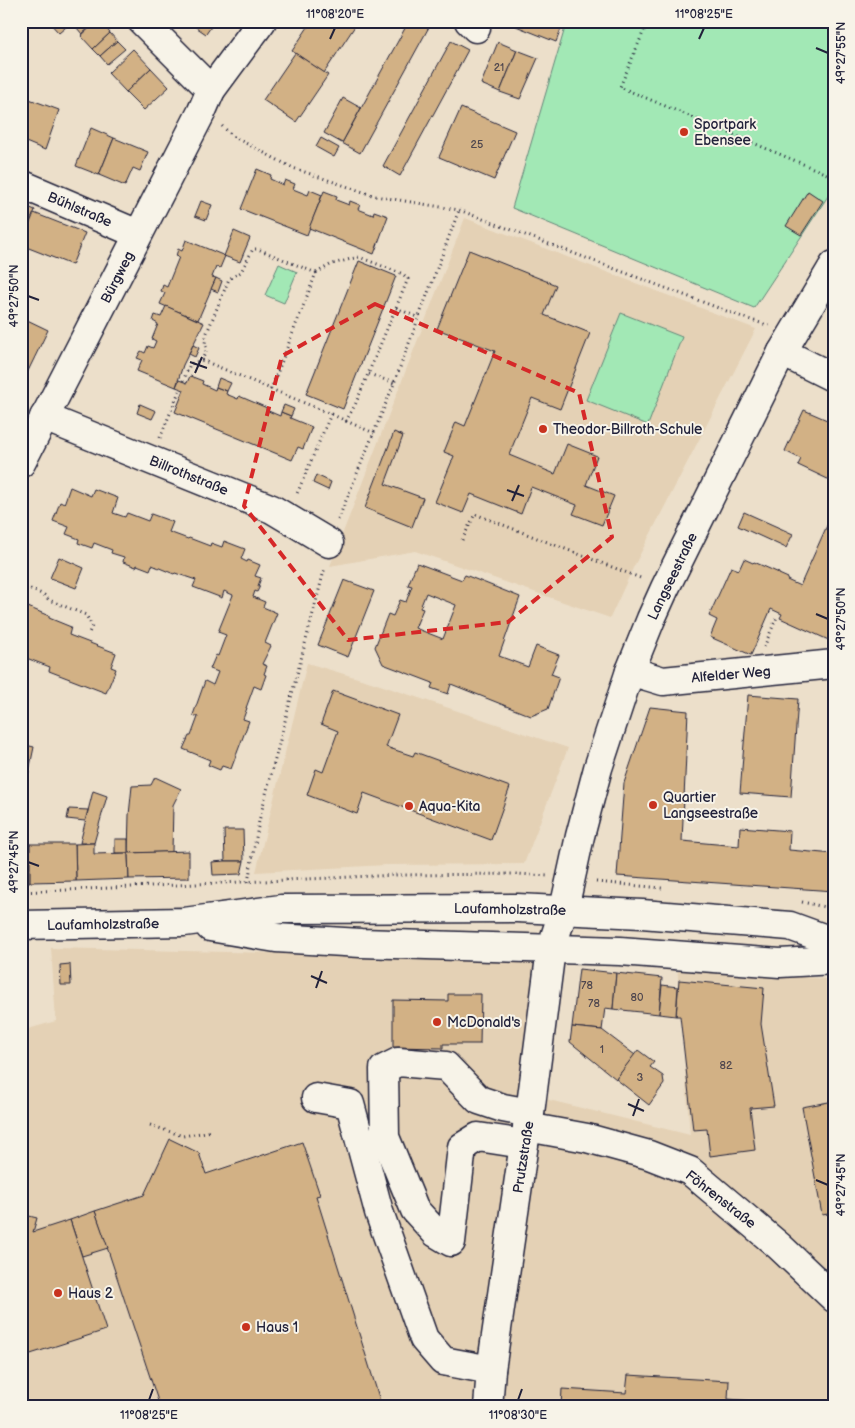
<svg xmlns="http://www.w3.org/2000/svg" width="855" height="1428" font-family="'Balsamiq Sans',sans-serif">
<rect width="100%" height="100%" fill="#ecdfca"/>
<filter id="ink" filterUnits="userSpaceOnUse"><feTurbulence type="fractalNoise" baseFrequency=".02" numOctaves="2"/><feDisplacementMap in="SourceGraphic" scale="10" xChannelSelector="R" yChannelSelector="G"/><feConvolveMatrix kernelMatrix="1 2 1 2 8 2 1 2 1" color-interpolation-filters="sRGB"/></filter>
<g filter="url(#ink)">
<g fill="#e4d1b5">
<path d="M465,218L756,329L633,568L610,618L415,551L330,566Z"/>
<path d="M307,663L371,682L568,748L524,864L386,865L256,872Z"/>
<path d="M51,948L548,959L537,1097L690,1135L677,964L834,980V1407H21V1031L56,1021Z"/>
</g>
<g fill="#a2e8b5" stroke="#628578">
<path d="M567,21H834V187L754,308L512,208Z"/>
<path d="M279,264L297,272L284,303L265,295Z"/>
<path d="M621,313L682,337L648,425L586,400Z"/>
</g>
<g fill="#d2b185" stroke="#22223b" fill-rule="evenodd">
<path d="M48,21H97L82,34L72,22L59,33Z"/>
<path d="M97,21H100L110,33L93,49L81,36Z"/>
<path d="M187,21H215L206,34Z"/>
<path d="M312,21H347L355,26L324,73L292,51Z"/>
<path d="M409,21H418L429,27L360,153L342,143Z"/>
<path d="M517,21H564L556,42L516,26Z"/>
<path d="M110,33L117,41L100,56L93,49Z"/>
<path d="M117,41L125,49L107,64L100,56Z"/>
<path d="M451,41L468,50L400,176L383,166Z"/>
<path d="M498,42L517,50L500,92L481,84Z"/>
<path d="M133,49L151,68L126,92L108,73Z"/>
<path d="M517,50L538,58L520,99L500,92Z"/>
<path d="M295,53L328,75L296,122L263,100Z"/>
<path d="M151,68L169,87L144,110L126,92Z"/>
<path d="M21,96L59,110L45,150L21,140Z"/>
<path d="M343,98L361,108L342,143L324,133Z"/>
<path d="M461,108L515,131L494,180L439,157Z"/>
<path d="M91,128L114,138L99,175L76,166Z"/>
<path d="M114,138L148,152L140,171L133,168L125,186L99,175Z"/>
<path d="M321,138L339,148L334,157L316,147Z"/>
<path d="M257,169L271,175L270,179L283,185L285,180L295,184L293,189L308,195L310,190L322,195L307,235L241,209Z"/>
<path d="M324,191L337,196L336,200L349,205L350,201L360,205L358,209L373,215L374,211L388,216L374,254L309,228Z"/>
<path d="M808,191L823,201L801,235L786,226Z"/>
<path d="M201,201L212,205L206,220L195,216Z"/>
<path d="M21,204L35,210L22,242L21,241Z"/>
<path d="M34,213L85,233L72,265L21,245Z"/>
<path d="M234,231L250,238L240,262L224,256Z"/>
<path d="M186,240L225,256L220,268L216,267L212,277L216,278L198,320L160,304L165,293L161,291L163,285L167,287L179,257L176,256L178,249L182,251Z"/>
<path d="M469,250L556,285L544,315L590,333L560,409L532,398L509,455L555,474L567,444L597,456L586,485L614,496L602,525L573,514L577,505L531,487L521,514L471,494L463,513L435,502L454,456L444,452L456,422L465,426L495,351L437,329Z"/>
<path d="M359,261L396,276L343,409L306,394Z"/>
<path d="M216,278L222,281L218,292L211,289Z"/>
<path d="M166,306L204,323L183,365L176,387L137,371L142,360L137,358L141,351L145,353L148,346L153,348L156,341L152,339L158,324L153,321L155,315L161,317Z"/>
<path d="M21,317L48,330L29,369L21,365Z"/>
<path d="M193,345L199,348L195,357L189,354Z"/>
<path d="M21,365L29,369L21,384Z"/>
<path d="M190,376L203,381L202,384L215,390L216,387L227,391L226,394L238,399L239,396L267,408L266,410L280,416L281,412L291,416L290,418L312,427L303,449L298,447L292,460L175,412L184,390L176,387L179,380L187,383Z"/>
<path d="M219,378L231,383L227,391L216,387Z"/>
<path d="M140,404L156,411L152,419L137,413Z"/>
<path d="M284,405L294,409L291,416L281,412Z"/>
<path d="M804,410L834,423V482L798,465L801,459L785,451Z"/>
<path d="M394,432L403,436L385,484L423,498L412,527L365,508Z"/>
<path d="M316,475L331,482L328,490L313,483Z"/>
<path d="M70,487L91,496L94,489L118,498L113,513L125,517L127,513L148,521L151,514L173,522L169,532L188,539L189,538L210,546L211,543L222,547L224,541L245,549L241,559L247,562L248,560L260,565L255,576L261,578L258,586H260L257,592L255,591L253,597L265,602L263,607L277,613L265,643L271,646L262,664L267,666L264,674L266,675L261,689L254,686L246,708H247L243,719L249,721L231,769L222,766L220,770L208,765L210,760L183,749L189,736H191L198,717L193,715L205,681L213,685L218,672L210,669L216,655L218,656L226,635L218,632L233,595L224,591L222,598L193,587L196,580L175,573L174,574L152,565L150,570L137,565L136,567L123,562L124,557L111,553L112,550L94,543L92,548L78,543L79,539L66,534L69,527L53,521L60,502L64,504Z"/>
<path d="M744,512L793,534L786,548L738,526Z"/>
<path d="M829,521L834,524L833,642L780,618L782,614L771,609L751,655L710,637L717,620L709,616L731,567L739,570L744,559L753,563L754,562L779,573V574L788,578L787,580L800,586Z"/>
<path d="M59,557L84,568L76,588L50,578Z"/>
<path d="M417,563L462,580L465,575L520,597L499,656L528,667L536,646L559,655L551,674L559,677L548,709L531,716L451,684L448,694L431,688L433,683L383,664L375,647L388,614L393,616L400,600L406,602L412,586L408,585ZM426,593L456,605L443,639L415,628L423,609L420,608Z"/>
<path d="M344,580L374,591L348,657L318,645Z"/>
<path d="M21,607L27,609L28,607L49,616V618L71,627L69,635L116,653L111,667L116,669L106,693L49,671L50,667L21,656L23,651H21Z"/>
<path d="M333,691L398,715L386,747L413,756L415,752L510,787L491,840L364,793L357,814L307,795L316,769L323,772L338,731L321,724Z"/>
<path d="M748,695L798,699L791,797L740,793Z"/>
<path d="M650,707L688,711L682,841L739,846L740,827L790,831L789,850L834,854V891L617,876L624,783Z"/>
<path d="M21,744L34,747L28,776L21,774Z"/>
<path d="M155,777L181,789L173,805L172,852L128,853L129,815L132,786L151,785Z"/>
<path d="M93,791L107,796L94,843H80Z"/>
<path d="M69,809L88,810L85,821L67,819Z"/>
<path d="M224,830H243L244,861H225Z"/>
<rect x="115" y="839" width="13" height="14"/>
<path d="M94,843V854L128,853L129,879L76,881L75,844Z"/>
<rect x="21" y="844" width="9" height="38"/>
<path d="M30,844H75L76,881L30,882Z"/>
<path d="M189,851V878L129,879L128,853Z"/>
<path d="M225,861H244L241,874L213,875L212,862Z"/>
<path d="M70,964L71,985H61L60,965Z"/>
<path d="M579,969L616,973L613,1009L605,1008L602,1030L572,1027Z"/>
<path d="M616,973L662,978L659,1014L613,1009Z"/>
<path d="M679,980L764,988L761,1024L774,1106L750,1108L755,1150L710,1156L707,1129L693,1130L680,1016H676Z"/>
<path d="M662,985L678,987L676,1016L659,1014Z"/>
<path d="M448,994H481L480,1044H443V1048L393,1047V1000L448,1001Z"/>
<path d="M572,1027L602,1030L635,1055L616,1079L570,1042Z"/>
<path d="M638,1050L654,1062L650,1067L663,1076L664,1084L649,1105L616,1079Z"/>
<path d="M834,1101V1213L822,1215L802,1107Z"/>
<path d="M170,1139L199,1153L206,1174L302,1142L320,1195L316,1196L382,1407H160L95,1211L144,1195Z"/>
<path d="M95,1211L108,1248L82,1256L70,1220Z"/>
<path d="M21,1214L37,1218L33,1232L70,1220L106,1330L21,1357Z"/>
<path d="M628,1375L729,1381L728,1399L834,1407H561L562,1389L626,1393Z"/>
<path d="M130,1400L132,1407H108Z"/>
</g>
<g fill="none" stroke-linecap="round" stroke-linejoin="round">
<g stroke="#22223b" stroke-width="31">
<g id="minor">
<path d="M142,21L211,90"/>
<path d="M469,21L476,28"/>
<path d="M21,184L138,234"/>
<path d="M782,352L834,378"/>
<path d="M44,417L272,509L329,543"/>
<path d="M21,463L201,113L211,90L262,21"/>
<path d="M630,671L663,681L834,664"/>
<path d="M316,1098L350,1104L379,1212L424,1339L443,1361L491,1370"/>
<path d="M527,1127L587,1138L649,1155L690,1171L779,1246L834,1298"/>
<path d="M524,1144L478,1137L462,1147L451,1242L436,1233L415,1210L385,1137L384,1069L398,1062L446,1066L479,1100L503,1108L530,1113"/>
<path d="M488,1407L491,1370L524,1144L530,1113L551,949L564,909L580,836L598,768L630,671L651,619L665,588L782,352L834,265"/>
</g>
</g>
<g stroke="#22223b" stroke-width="31">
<g id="major">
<path d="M21,925L184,922L281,909L517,908L642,914L790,926L834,942"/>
<path d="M210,927L276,938L361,943L620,951L780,963L834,960"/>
</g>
</g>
<g stroke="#22223b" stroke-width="3" stroke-dasharray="1 4" stroke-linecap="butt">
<path d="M648,21L620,87L834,177"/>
<path d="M222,126L234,137L293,168L375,196L459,210L745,318L770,326"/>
<path d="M316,273L332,264L359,257L403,274L408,279L355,405L346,421L331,414"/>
<path d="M396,308L419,318"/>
<path d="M202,360L271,389"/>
<path d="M369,374L394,383"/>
<path d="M183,381L190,364L202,360L207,349L205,344L206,335L229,279L241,272L253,249H258L316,273L271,389L331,414L296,496"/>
<path d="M346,421L374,433"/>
<path d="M160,438L180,389"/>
<path d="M338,520L393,386L459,210"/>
<path d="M462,540L475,514L643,579"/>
<path d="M21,585L44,595L49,600L86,615L92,626L88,635"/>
<path d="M764,647L777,617"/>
<path d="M248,882L259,821L325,567"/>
<path d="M596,882L662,888"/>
<path d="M21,892L396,875L517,874L548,876"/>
<path d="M802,902L834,909"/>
<path d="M150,1125L183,1136L212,1131"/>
</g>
<use href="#minor" stroke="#f7f3e8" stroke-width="28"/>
<use href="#major" stroke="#f7f3e8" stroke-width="28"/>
</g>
</g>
<path fill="none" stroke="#d62828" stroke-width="4" stroke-dasharray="10 6" stroke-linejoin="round" d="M375,304L579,393L612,537L508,622L348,640L244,506L282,356Z"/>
<path fill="none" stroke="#22223b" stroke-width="2" d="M330,39L335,28M699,39L704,28M816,48L828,53M28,296L39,300M190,362L207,368M195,373L202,357M507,490L524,496M512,501L519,485M816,614L828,619M28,862L39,866M311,976L327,983M316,988L322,971M628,1104L644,1111M633,1116L639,1099M816,1180L828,1185M149,1400L153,1389M518,1400L522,1389"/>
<g fill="#c8321e" stroke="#f7f3e8" stroke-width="2">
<circle cx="684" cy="132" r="5"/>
<circle cx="543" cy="429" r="5"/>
<circle cx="653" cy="805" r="5"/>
<circle cx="409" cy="806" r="5"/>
<circle cx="437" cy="1022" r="5"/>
<circle cx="58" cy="1293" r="5"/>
<circle cx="246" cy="1327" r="5"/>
</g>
<g text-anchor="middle" stroke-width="4" stroke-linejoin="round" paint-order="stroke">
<g font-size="11" fill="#4e464e">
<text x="499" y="71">21</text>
<text x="477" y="148">25</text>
<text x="587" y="989">78</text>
<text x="637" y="1001">80</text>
<text x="594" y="1007">78</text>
<text x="602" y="1053">1</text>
<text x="726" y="1069">82</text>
<text x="640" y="1081">3</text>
</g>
<g font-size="14" fill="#22223b" stroke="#f7f3e8" text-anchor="start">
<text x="694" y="129">Sportpark<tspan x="694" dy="16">Ebensee</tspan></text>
<text x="553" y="434">Theodor-Billroth-Schule</text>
<text x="663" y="802">Quartier<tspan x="663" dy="16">Langseestraße</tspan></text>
<text x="419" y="811">Aqua-Kita</text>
<text x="447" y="1027">McDonald's</text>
<text x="68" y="1298">Haus 2</text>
<text x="256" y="1332">Haus 1</text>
</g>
<g font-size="14" fill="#22223b" stroke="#f7f3e8">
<text transform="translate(80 209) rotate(23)" y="5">Bühlstraße</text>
<text transform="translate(117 277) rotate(-63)" y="5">Bürgweg</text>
<text transform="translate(189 475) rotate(22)" y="5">Billrothstraße</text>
<text transform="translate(672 576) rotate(-64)" y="5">Langseestraße</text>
<text transform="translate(731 674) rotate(-5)" y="5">Alfelder Weg</text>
<text transform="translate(510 909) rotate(1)" y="5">Laufamholzstraße</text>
<text transform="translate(103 924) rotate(-1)" y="5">Laufamholzstraße</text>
<text transform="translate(523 1157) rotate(-81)" y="5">Prutzstraße</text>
<text transform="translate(721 1199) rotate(38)" y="5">Föhrenstraße</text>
</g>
</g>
<rect width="855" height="1428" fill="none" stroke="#f7f3e8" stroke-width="55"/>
<rect x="28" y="28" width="800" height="1372" fill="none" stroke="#22223b" stroke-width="2"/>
<g font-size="12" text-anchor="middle" fill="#22223b">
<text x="335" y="18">11°08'20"E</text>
<text x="704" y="18">11°08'25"E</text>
<text transform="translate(841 53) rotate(-90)" y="4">49°27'55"N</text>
<text transform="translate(14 296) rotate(-90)" y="4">49°27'50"N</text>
<text transform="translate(841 619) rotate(-90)" y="4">49°27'50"N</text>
<text transform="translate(14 862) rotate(-90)" y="4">49°27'45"N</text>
<text transform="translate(841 1185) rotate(-90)" y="4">49°27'45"N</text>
<text x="149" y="1419">11°08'25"E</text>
<text x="518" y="1419">11°08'30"E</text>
</g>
</svg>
